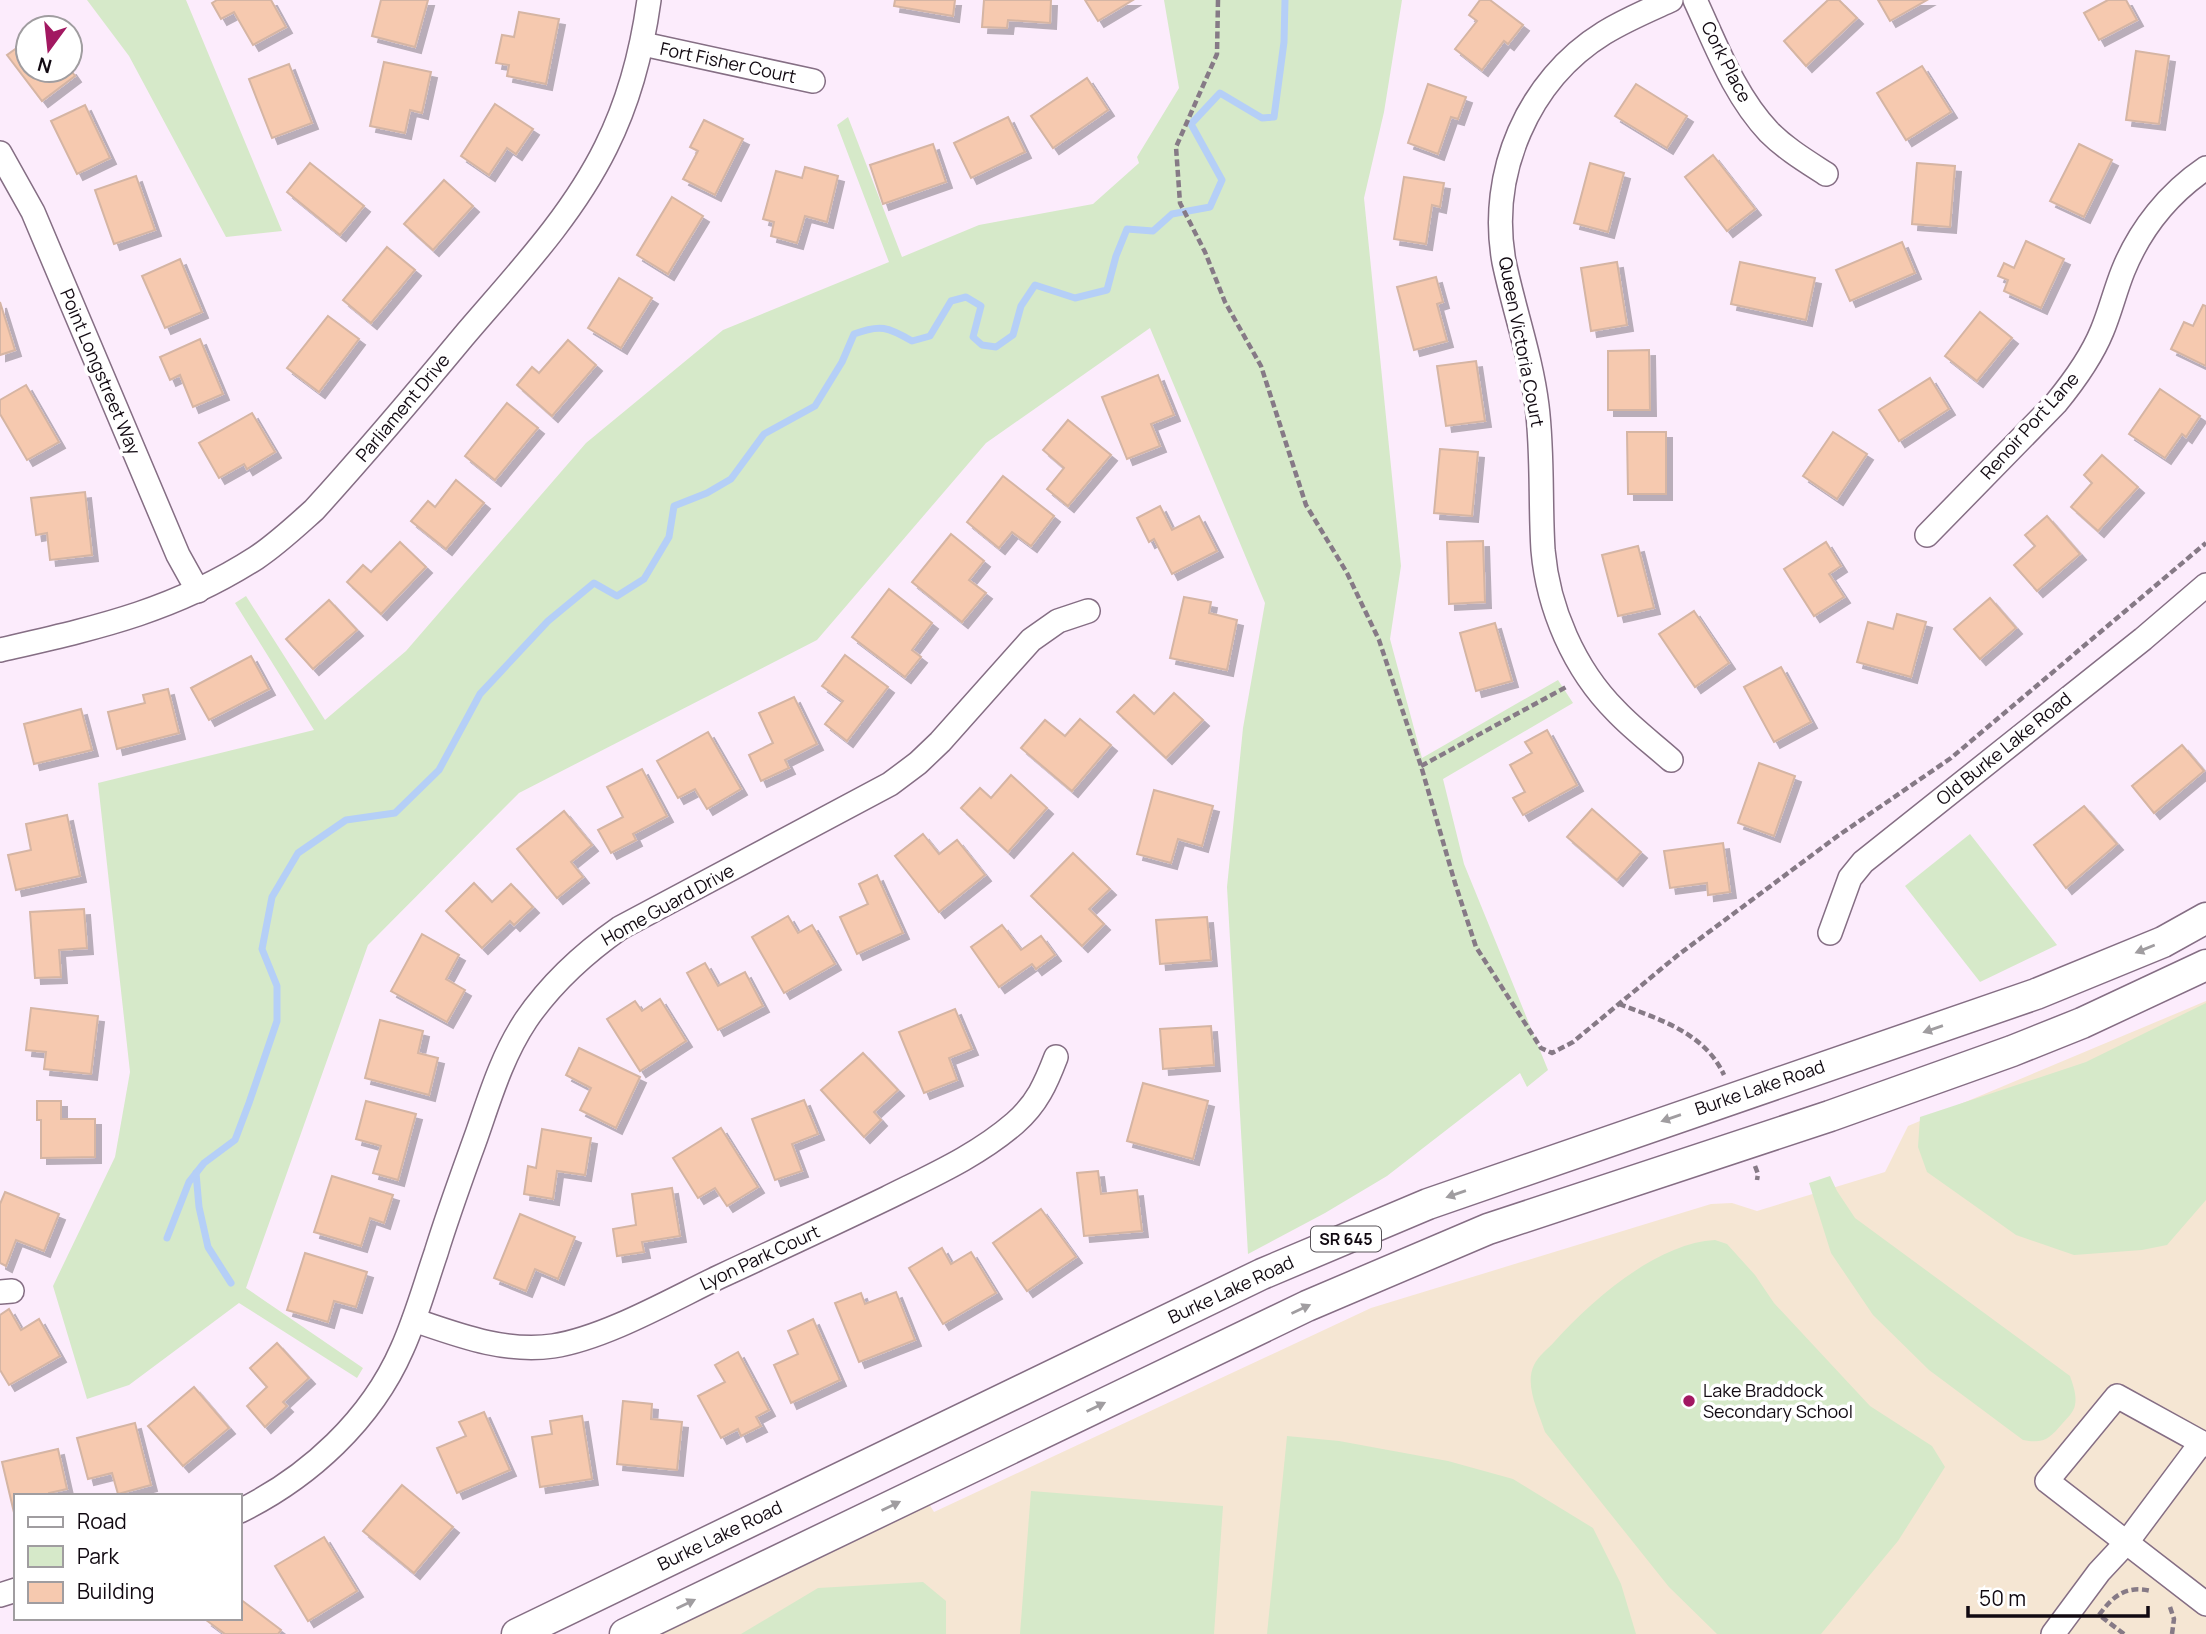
<svg xmlns="http://www.w3.org/2000/svg" width="2206" height="1634" font-family="Manrope,sans-serif">
<defs>
<filter id="shadow"><feDropShadow dx="6" dy="6" stdDeviation="0" flood-color="#0004"/></filter>
</defs>
<rect width="100%" height="100%" fill="#fcecfc"/>
<path fill="#f5e6d3" d="M2206,1001V1634H637L923,1494L934,1512L1371,1308L1711,1204L1732,1203L1757,1211L1885,1172L1908,1126Z"/>
<g fill="#d6e9c9">
<path d="M87,0H186L282,231L226,237L129,56Z"/>
<path d="M1164,0H1402L1384,112L1364,198L1401,566L1390,639L1422,758L1558,680L1573,703L1443,779L1464,864L1548,1070L1527,1087L1520,1073L1387,1176L1325,1213L1248,1254L1227,887L1243,728L1265,603L1150,328L986,443L817,640L519,793L368,945L246,1288L363,1368L357,1378L239,1303L129,1385L87,1399L53,1286L115,1157L130,1072L98,783L314,730L235,603L246,596L325,720L406,651L586,443L723,330L889,262L837,125L848,117L902,257L979,225L1093,204L1139,163L1137,157L1179,88Z"/>
<path d="M1970,834L2057,945L1980,982L1905,886Z"/>
<path d="M2206,1003V1200L2167,1245L2142,1250L2074,1255L2016,1235L1927,1172L1918,1147L1920,1117L2086,1062Z"/>
<path d="M1830,1176L1837,1191L1855,1218L2070,1376C2073,1385 2077,1395 2075,1405C2074,1412 2067,1418 2062,1424C2049,1439 2044,1444 2023,1440L1929,1370L1873,1315L1831,1253L1809,1183Z"/>
<path d="M1715,1240L1727,1244L1755,1275L1774,1303L1870,1406L1932,1446L1945,1467L1898,1541L1821,1634H1717L1669,1587L1545,1432C1539,1413 1524,1385 1534,1365C1538,1356 1549,1348 1555,1341C1592,1300 1657,1243 1715,1240Z"/>
<path d="M1287,1436L1339,1441L1448,1461L1513,1479L1593,1528L1621,1584L1636,1634H1267Z"/>
<path d="M1031,1491L1223,1506L1214,1634H1020Z"/>
<path d="M923,1582L946,1601V1634H741L818,1588Z"/>
</g>
<g fill="none" stroke-linecap="round" stroke-linejoin="round">
<g stroke="#b5cff7" stroke-width="7">
<path d="M196,1173L199,1207L208,1247L231,1283"/>
<path d="M167,1238L189,1182L204,1163L235,1140L249,1103L277,1021V986L262,949L272,897L298,853L346,820L395,813L439,770L480,694L548,621L594,583L617,596L644,579L669,537L674,506L707,493L731,479L764,434L815,406L842,362L854,334C880,324 888,327 912,341L930,336L951,301L966,297L981,306L973,337L982,345L996,347L1013,335L1021,306L1035,285L1075,298L1107,290L1116,256L1127,229L1153,231L1172,214L1210,207L1222,180L1191,124L1220,93L1262,118L1274,117L1284,42L1285,0"/>
</g>
</g>
<g fill="#f6c9af" stroke="#d5b5a4" stroke-width="2" filter="url(#shadow)">
<path d="M217,0H271L286,27L253,45L234,12L221,19L212,3Z"/>
<path d="M381,0H428L415,47L372,36Z"/>
<path d="M895,0H955L953,16L894,6Z"/>
<path d="M984,0H1051L1050,23L1008,20L1007,28L982,27Z"/>
<path d="M1085,0H1133L1098,21Z"/>
<path d="M1480,0H1490L1523,25L1508,44L1504,41L1482,70L1455,49L1477,21L1469,15Z"/>
<path d="M1828,0H1839L1857,18L1806,66L1784,41Z"/>
<path d="M1878,0H1927L1890,21Z"/>
<path d="M2108,0H2126L2137,20L2099,40L2084,13Z"/>
<path d="M519,12L559,19L546,84L507,76L509,65L496,63L502,35L514,37Z"/>
<path d="M28,40V70L70,69L75,76L42,101L7,55Z"/>
<path d="M2136,51L2169,56L2159,124L2126,120Z"/>
<path d="M384,62L431,72L422,113L410,110L405,133L370,126Z"/>
<path d="M289,64L312,123L272,138L249,79Z"/>
<path d="M1922,66L1951,112L1906,140L1877,93Z"/>
<path d="M1087,78L1108,110L1053,148L1031,116Z"/>
<path d="M1428,84L1466,97L1458,119L1451,117L1438,154L1408,143Z"/>
<path d="M1636,84L1687,116L1667,148L1615,116Z"/>
<path d="M495,104L533,129L516,154L507,148L489,175L461,156Z"/>
<path d="M85,105L110,158L77,174L51,121Z"/>
<path d="M1008,117L1025,152L971,178L954,143Z"/>
<path d="M704,120L743,139L715,195L683,179L698,151L690,147Z"/>
<path d="M933,144L946,182L883,204L870,165Z"/>
<path d="M2079,144L2112,160L2084,217L2050,201Z"/>
<path d="M1713,155L1755,209L1727,231L1685,177Z"/>
<path d="M310,163L364,206L340,235L287,192Z"/>
<path d="M1590,163L1624,173L1608,232L1574,223Z"/>
<path d="M1917,163L1955,166L1950,227L1912,224Z"/>
<path d="M805,167L838,176L827,222L805,216L797,243L771,236L774,222L763,219L776,171L802,178Z"/>
<path d="M136,176L155,230L114,244L95,190Z"/>
<path d="M1404,177L1444,183L1440,207L1432,205L1426,244L1394,239Z"/>
<path d="M444,180L473,206L433,250L404,224Z"/>
<path d="M672,197L703,216L668,274L637,255Z"/>
<path d="M2026,241L2064,259L2041,308L2004,291L2008,280L1998,276L2004,263L2014,268Z"/>
<path d="M1902,242L1915,273L1850,301L1836,270Z"/>
<path d="M387,247L415,270L371,323L343,300Z"/>
<path d="M180,259L202,312L165,328L142,276Z"/>
<path d="M1617,262L1627,325L1591,331L1581,268Z"/>
<path d="M1740,262L1815,278L1806,320L1731,304Z"/>
<path d="M1436,277L1443,302L1437,304L1447,341L1414,350L1397,287Z"/>
<path d="M619,278L652,298L621,348L588,328Z"/>
<path d="M0,302L15,350L0,355Z"/>
<path d="M2203,305L2206,306V366L2171,349L2184,322L2193,326Z"/>
<path d="M1980,312L2012,338L1977,381L1945,356Z"/>
<path d="M328,316L359,339L319,392L287,368Z"/>
<path d="M200,339L223,394L193,407L180,375L170,380L160,357Z"/>
<path d="M568,340L596,365L552,416L517,385L532,367L539,373Z"/>
<path d="M1649,350L1650,410H1608V351Z"/>
<path d="M1476,361L1485,421L1446,426L1437,366Z"/>
<path d="M1158,375L1174,415L1151,424L1160,446L1127,459L1102,397Z"/>
<path d="M1930,378L1949,409L1899,441L1879,410Z"/>
<path d="M26,385L59,442L27,460L0,414V400Z"/>
<path d="M2160,389L2200,416L2186,437L2182,434L2165,458L2129,434Z"/>
<path d="M507,403L538,428L495,480L465,456Z"/>
<path d="M252,413L275,452L247,469L244,464L219,478L199,443Z"/>
<path d="M1068,420L1111,455L1068,506L1047,489L1064,468L1043,450Z"/>
<path d="M1627,432H1666V494H1628Z"/>
<path d="M1833,432L1867,454L1837,499L1803,476Z"/>
<path d="M1440,449L1478,452L1472,516L1434,513Z"/>
<path d="M2102,455L2138,487L2098,531L2071,507L2092,483L2084,475Z"/>
<path d="M1003,476L1054,516L1031,546L1012,532L999,548L967,522Z"/>
<path d="M456,480L484,503L446,549L411,521L428,501L435,507Z"/>
<path d="M85,492L92,555L50,560L47,533L36,535L31,498Z"/>
<path d="M1160,506L1172,530L1199,516L1217,551L1172,574L1154,539L1149,542L1137,518Z"/>
<path d="M2047,516L2080,554L2037,591L2014,565L2035,546L2025,535Z"/>
<path d="M951,534L984,561L969,580L986,593L962,622L912,582Z"/>
<path d="M1483,541L1485,602L1449,604L1447,542Z"/>
<path d="M400,542L426,567L381,614L347,582L363,565L371,572Z"/>
<path d="M1826,542L1841,566L1829,574L1844,597L1814,616L1784,569Z"/>
<path d="M1638,546L1654,608L1618,616L1602,555Z"/>
<path d="M889,589L932,623L912,650L921,657L905,677L852,637Z"/>
<path d="M1184,597L1211,602L1209,613L1237,620L1227,670L1170,658Z"/>
<path d="M1990,598L2016,628L1980,659L1954,629Z"/>
<path d="M329,600L357,630L313,669L286,639Z"/>
<path d="M1694,611L1729,663L1695,687L1659,634Z"/>
<path d="M1897,614L1926,622L1911,677L1857,662L1868,622L1893,629Z"/>
<path d="M1495,623L1512,681L1476,691L1460,633Z"/>
<path d="M845,655L888,687L847,741L825,724L843,701L822,686Z"/>
<path d="M251,656L269,689L209,720L191,688Z"/>
<path d="M1781,667L1811,722L1774,742L1744,687Z"/>
<path d="M168,689L179,733L117,749L108,712L145,703L143,695Z"/>
<path d="M1174,693L1203,720L1166,758L1117,712L1134,695L1154,714Z"/>
<path d="M794,697L817,744L785,760L789,768L761,781L749,755L773,743L759,713Z"/>
<path d="M81,709L92,750L34,764L24,724Z"/>
<path d="M1080,719L1111,745L1072,791L1021,748L1045,720L1065,736Z"/>
<path d="M1547,730L1577,785L1523,815L1513,798L1525,792L1510,765L1532,753L1525,742Z"/>
<path d="M708,732L741,789L707,809L695,789L678,798L657,761Z"/>
<path d="M2182,745L2204,771L2154,813L2132,786Z"/>
<path d="M1759,763L1795,776L1774,836L1738,823Z"/>
<path d="M642,769L667,816L633,834L636,840L611,853L598,830L623,817L607,787Z"/>
<path d="M1011,775L1047,808L1008,852L961,808L980,788L991,798Z"/>
<path d="M1154,790L1213,806L1202,846L1178,839L1171,863L1137,854Z"/>
<path d="M2084,806L2117,844L2066,888L2034,845Z"/>
<path d="M1592,809L1641,852L1617,880L1567,837Z"/>
<path d="M564,811L592,845L571,862L583,877L557,898L517,849Z"/>
<path d="M67,815L80,876L16,890L8,855L31,850L26,824Z"/>
<path d="M923,834L939,854L957,840L985,875L939,912L895,856Z"/>
<path d="M1723,843L1730,892L1708,895L1707,883L1670,888L1664,851Z"/>
<path d="M1073,853L1110,889L1089,909L1104,924L1082,946L1031,896Z"/>
<path d="M877,875L903,933L857,954L840,917L868,904L859,884Z"/>
<path d="M474,883L492,902L511,884L533,907L514,925L510,921L482,948L446,911Z"/>
<path d="M84,909L87,948L59,950L61,977L35,978L30,912Z"/>
<path d="M788,916L798,933L812,925L835,964L784,993L752,937Z"/>
<path d="M1207,917L1211,960L1160,964L1156,920Z"/>
<path d="M1002,925L1021,950L1041,936L1055,955L1036,969L1032,964L999,987L971,947Z"/>
<path d="M422,934L459,955L446,979L465,990L447,1022L391,991Z"/>
<path d="M705,963L718,986L745,972L763,1006L718,1030L687,973Z"/>
<path d="M660,999L686,1041L640,1071L607,1019L635,1001L642,1011Z"/>
<path d="M31,1008L98,1016L91,1074L44,1069L46,1052L26,1050Z"/>
<path d="M955,1009L972,1049L949,1058L957,1080L924,1093L899,1032Z"/>
<path d="M380,1020L423,1031L418,1053L438,1058L429,1095L365,1078Z"/>
<path d="M1211,1026L1214,1065L1163,1069L1160,1029Z"/>
<path d="M579,1048L640,1077L616,1128L580,1110L591,1088L566,1075Z"/>
<path d="M863,1053L898,1090L874,1112L881,1120L864,1137L821,1090Z"/>
<path d="M1143,1083L1208,1101L1193,1159L1127,1141Z"/>
<path d="M804,1100L818,1134L792,1144L802,1171L775,1180L752,1119Z"/>
<path d="M37,1101H61V1119H95V1157L41,1158V1120H37Z"/>
<path d="M366,1101L416,1114L398,1180L373,1173L381,1146L356,1139Z"/>
<path d="M721,1128L758,1187L727,1206L715,1188L698,1198L673,1158Z"/>
<path d="M542,1129L591,1138L585,1175L557,1171L553,1199L524,1194L528,1166L536,1168Z"/>
<path d="M1098,1171L1101,1194L1137,1190L1142,1231L1084,1236L1077,1173Z"/>
<path d="M332,1176L393,1195L384,1223L370,1218L361,1246L314,1232Z"/>
<path d="M672,1188L680,1236L642,1242L644,1252L617,1256L613,1229L636,1225L632,1194Z"/>
<path d="M5,1192L59,1214L44,1251L16,1240L6,1266L0,1263V1204Z"/>
<path d="M1041,1209L1076,1257L1027,1291L993,1243Z"/>
<path d="M520,1214L575,1237L558,1279L535,1269L526,1291L494,1278Z"/>
<path d="M942,1248L951,1264L971,1252L996,1293L943,1324L909,1268Z"/>
<path d="M305,1253L367,1272L356,1307L334,1301L328,1322L287,1310Z"/>
<path d="M896,1292L915,1340L859,1362L835,1303L861,1293L865,1304Z"/>
<path d="M9,1309L21,1330L39,1319L60,1356L9,1385L0,1370V1315Z"/>
<path d="M813,1319L840,1380L791,1403L774,1365L798,1354L788,1331Z"/>
<path d="M277,1343L309,1378L283,1402L287,1406L265,1427L247,1406L267,1387L250,1368Z"/>
<path d="M738,1352L769,1410L756,1417L761,1426L741,1436L738,1429L721,1438L698,1396L725,1382L715,1365Z"/>
<path d="M194,1387L229,1428L183,1466L148,1426Z"/>
<path d="M623,1401L652,1404L651,1419L682,1422L677,1470L617,1464Z"/>
<path d="M484,1412L510,1470L457,1493L437,1448L466,1436L459,1422Z"/>
<path d="M582,1416L592,1479L540,1487L532,1437L552,1434L550,1421Z"/>
<path d="M135,1423L151,1485L118,1494L112,1473L88,1479L77,1438Z"/>
<path d="M58,1449L67,1489L49,1493V1496H16V1521L2,1462Z"/>
<path d="M402,1485L453,1527L414,1573L363,1531Z"/>
<path d="M324,1537L357,1591L308,1621L275,1566Z"/>
<path d="M240,1599L281,1630L278,1634H225L206,1620L208,1618H240Z"/>
</g>
<g fill="none" stroke-linecap="round" stroke-linejoin="round">
<g stroke="#856e84" stroke-width="26">
<g id="minor">
<path d="M1671,0C1649,10 1625,20 1604,33C1528,80 1488,173 1504,262C1514,310 1531,357 1537,406C1543,454 1540,502 1543,550C1548,608 1574,669 1616,711C1633,729 1653,744 1671,760"/>
<path d="M1695,0C1716,45 1734,95 1769,132C1786,149 1806,161 1826,174"/>
<path d="M643,44L813,81"/>
<path d="M0,153L33,212L178,555L198,591"/>
<path d="M1927,535L2056,403C2074,381 2091,358 2102,331C2110,312 2115,291 2123,271C2140,229 2169,193 2206,168"/>
<path d="M0,650C95,628 172,612 256,558C277,544 295,527 314,510C365,454 414,396 463,337C514,277 571,218 606,147C629,101 642,51 649,0"/>
<path d="M1830,933L1850,878L1863,862L2143,639L2206,585"/>
<path d="M0,1292L12,1291"/>
<path d="M414,1320C458,1335 505,1353 553,1346C605,1338 671,1300 719,1277C775,1251 831,1225 887,1198C931,1176 977,1156 1015,1123C1037,1104 1046,1083 1056,1057"/>
<path d="M2206,1445L2117,1396L2047,1481L2206,1604"/>
<path d="M240,1511C309,1477 371,1420 402,1349C416,1318 425,1285 436,1253C448,1214 462,1176 476,1137C490,1097 502,1056 526,1020C552,982 583,954 620,928L890,784L918,763L940,742L1031,640L1058,621L1088,611"/>
<path d="M0,1595L16,1590"/>
<path d="M2053,1634L2099,1572L2127,1542L2201,1443"/>
</g>
</g>
<g stroke="#856e84" stroke-width="33">
<g id="major">
<path d="M517,1634L1262,1274L1428,1204L2036,994L2163,942L2206,918"/>
<path d="M625,1634L1307,1306L1488,1229L1830,1116L2012,1051L2082,1023L2206,965"/>
</g>
</g>
<g stroke="#867a86" stroke-width="4.5" stroke-dasharray="7 3.5" stroke-linecap="butt">
<path d="M1218,0L1217,54L1176,147L1180,203L1205,252L1225,302L1261,366L1306,505L1347,573L1379,640L1421,766L1455,883L1476,947L1541,1048L1552,1053L1573,1042L1678,955L1839,835L1951,758L2206,543"/>
<path d="M1421,766L1568,686"/>
<path d="M1619,1004C1659,1019 1705,1033 1724,1075"/>
<path d="M1755,1166L1758,1174L1757,1180"/>
<path d="M2170,1607L2174,1619L2172,1634"/>
<path d="M2124,1634L2099,1615C2113,1596 2126,1585 2151,1591"/>
</g>
<use href="#minor" stroke="#fff" stroke-width="23"/>
<use href="#major" stroke="#fff" stroke-width="30"/>
</g>
<defs><path id="oneway-solid" d="M-6-.8H1V-3.2L6.5 0L1 3.2V.8H-6Z" transform="scale(1.75)"/></defs>
<g fill="#a09da0">
<use href="#oneway-solid" transform="translate(2145 949) rotate(158)"/>
<use href="#oneway-solid" transform="translate(1933 1029) rotate(161)"/>
<use href="#oneway-solid" transform="translate(1671 1118) rotate(161)"/>
<use href="#oneway-solid" transform="translate(1456 1194) rotate(161)"/>
<use href="#oneway-solid" transform="translate(1301 1309) rotate(-25)"/>
<use href="#oneway-solid" transform="translate(1096 1407) rotate(-26)"/>
<use href="#oneway-solid" transform="translate(891 1506) rotate(-26)"/>
<use href="#oneway-solid" transform="translate(686 1604) rotate(-26)"/>
</g>
<circle fill="#a21861" stroke="#fff" stroke-width="2.5" cx="1689" cy="1401" r="7"/>
<g text-anchor="middle" stroke-width="7" stroke-linejoin="round" paint-order="stroke">
<rect fill="#fff" stroke="#585358" stroke-width="2" x="1311" y="1226.5" width="70" height="25" rx="5"/>
<g font-size="16" font-weight="bold" fill="#110911">
<text x="1346" y="1245">SR 645</text>
</g>
<g font-size="18" fill="#110911" stroke="#fff">
<text transform="translate(1726 62) rotate(63)" y="6">Cork Place</text>
<text transform="translate(728 63) rotate(12)" y="6">Fort Fisher Court</text>
<text transform="translate(1521 342) rotate(79)" y="6">Queen Victoria Court</text>
<text transform="translate(100 372) rotate(67)" y="6">Point Longstreet Way</text>
<text transform="translate(403 408) rotate(-50)" y="6">Parliament Drive</text>
<text transform="translate(2030 426) rotate(-48)" y="6">Renoir Port Lane</text>
<text transform="translate(2004 749) rotate(-39)" y="6">Old Burke Lake Road</text>
<text transform="translate(668 905) rotate(-29)" y="6">Home Guard Drive</text>
<text transform="translate(1760 1088) rotate(-19)" y="6">Burke Lake Road</text>
<text transform="translate(760 1258) rotate(-25)" y="6">Lyon Park Court</text>
<text transform="translate(1231 1290) rotate(-25)" y="6">Burke Lake Road</text>
<text transform="translate(720 1536) rotate(-26)" y="6">Burke Lake Road</text>
</g>
<g font-size="18" fill="#110911" stroke="#fff" text-anchor="start">
<text x="1703" y="1397">Lake Braddock<tspan x="1703" dy="21">Secondary School</tspan></text>
</g>
</g>
<rect x="14" y="1494" width="228" height="126" fill="#ffffff" stroke="#a09da0" stroke-width="2"/>
<rect x="28" y="1517" width="35" height="10" fill="#ffffff" stroke="#a09da0" stroke-width="2"/>
<text x="77" y="1529" font-size="21" fill="#110911">Road</text>
<rect x="28" y="1546" width="35" height="21" fill="#d6e9c9" stroke="#a09da0" stroke-width="2"/>
<text x="77" y="1564" font-size="21" fill="#110911">Park</text>
<rect x="28" y="1582" width="35" height="21" fill="#f6c9af" stroke="#a09da0" stroke-width="2"/>
<text x="77" y="1599" font-size="21" fill="#110911">Building</text>
<g transform="translate(49 49) rotate(195)"><circle r="33" fill="#ffffff" stroke="#a09da0" stroke-width="2"/>
<path d="M0-5L12 26L0 18L-12 26Z" fill="#a21861"/>
<text y="-10" font-size="19" font-weight="bold" text-anchor="middle" fill="#110911">N</text>
</g>
<path d="M1968 1606v10h180v-10" fill="none" stroke="#110911" stroke-width="3.5"/>
<text x="1979" y="1606" font-size="21" fill="#110911" stroke="#ffffff" stroke-width="5" paint-order="stroke">50 m</text>
</svg>
